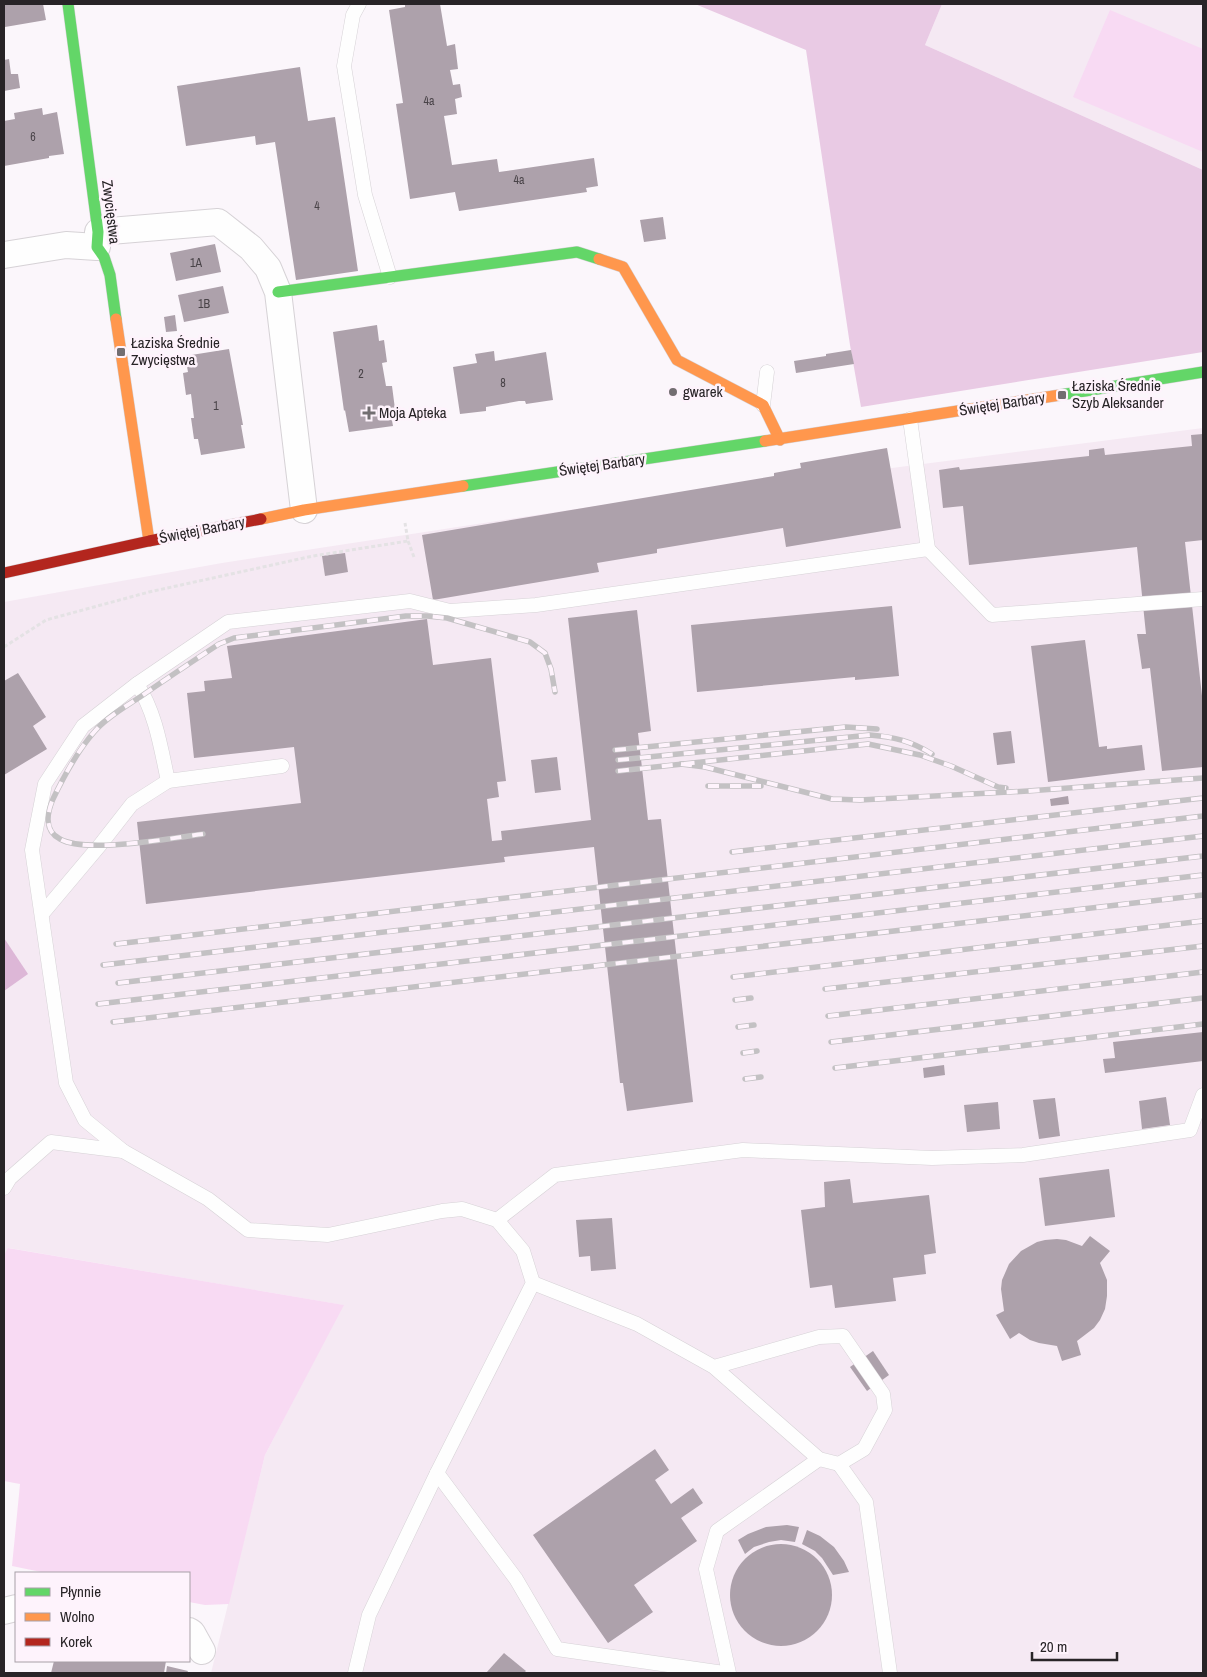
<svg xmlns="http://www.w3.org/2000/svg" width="1207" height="1677" font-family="'Archivo Narrow',sans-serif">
<rect width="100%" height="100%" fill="#fbf6fb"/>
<g fill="#f5e9f3">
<path d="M942,4H1203V170L925,45Z"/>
<path d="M1203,428V1673H211L265,1455L343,1305L9,1248L4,1255V602L222,563L589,507Z"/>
</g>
<g fill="#f8daf3">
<path d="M1110,10L1203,49V152L1073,97Z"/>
<path d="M8,1248L344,1305L265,1455L229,1604L205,1605L189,1602V1573H46L12,1566L20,1484L4,1481V1255Z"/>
</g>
<path fill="#e9cae4" d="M695,4H942L925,45L1203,170V352L861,407L850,345L806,50Z"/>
<path fill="#ddb7d7" d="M4,938L28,974L4,991Z"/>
<g fill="#ada1ab">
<path d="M4,4H43L46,20L5,27Z"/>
<path d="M405,4H440L447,46L455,44L458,69L450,70L453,85L460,84L462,97L455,99L457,114L444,116L452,165L497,159L499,172L594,158L598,186L586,188L587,192L459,211L455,192L410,199L396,104L403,103L389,10L405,7Z"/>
<path d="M9,59L11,74H18L20,88L4,91V60Z"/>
<path d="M300,67L308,121L335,117L358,271L296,280L275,142L256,145L255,136L186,146L177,86Z"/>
<path d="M42,108L43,115L57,112L64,154L49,156V158L4,166V121L15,119L14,113Z"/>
<path d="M663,217L666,239L644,242L640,220Z"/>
<path d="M215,244L221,272L176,281L170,253Z"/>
<path d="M223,286L229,313L184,322L178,295Z"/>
<path d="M175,315L177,331L166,332L164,317Z"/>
<path d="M377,325L379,341L384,340L387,362L382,363L386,386H392L395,409L390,410L393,426L349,432L345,410L344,411L333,332Z"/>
<path d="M229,349L243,425H241L245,448L201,455L198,439H194L191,418H194L191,394L186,395L183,373L188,372L185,356Z"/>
<path d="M851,350L854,364L796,373L794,361L826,356V354Z"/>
<path d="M494,351L495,361L546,352L553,400L526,404L525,401H519L486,407V411L460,414L453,367L477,363L475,354Z"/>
<path d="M1203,434V540L1185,542L1203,705V767L1162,771L1150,668L1142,669L1137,634H1146L1137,547L969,565L963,506L943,508L939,470L959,467L960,470L1089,456V450L1104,448L1105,455L1192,446L1191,435Z"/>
<path d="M887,448L901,528L786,547L783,528L657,549V553L597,563L599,572L433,600L422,535L774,476V473L801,468L800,463Z"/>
<path d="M345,553L348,572L325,576L322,556Z"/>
<path d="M892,606L899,676L855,680V677L697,692L691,625Z"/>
<path d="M637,610L651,731L638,733L648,820L661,819L693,1102L627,1111L623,1083H620L594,847L504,857L505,862L146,904L137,822L301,803L294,747L194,758L187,693L205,691L204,681L232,678L227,646L427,619L433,665L491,658L506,781L497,782L499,797L487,799L492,841L502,840L501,831L591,820L568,618Z"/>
<path d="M1085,640L1099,747L1107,746V749L1142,745L1145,770L1048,782L1031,646Z"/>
<path d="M18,673L46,717L33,726L47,749L4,775V681Z"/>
<path d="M1011,731L1015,763L997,765L993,733Z"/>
<path d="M557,757L561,790L535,793L531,760Z"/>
<path d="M1068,796L1069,804L1051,806L1050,799Z"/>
<path d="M1203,1032V1061L1105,1073L1103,1059L1115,1058L1113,1042Z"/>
<path d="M944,1065L945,1075L924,1078L923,1068Z"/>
<path d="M1166,1097L1170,1125L1142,1129L1139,1101Z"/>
<path d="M1055,1098L1060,1136L1039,1139L1033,1100Z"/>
<path d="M998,1102L1000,1129L967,1132L964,1105Z"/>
<path d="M1109,1169L1115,1217L1045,1226L1039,1178Z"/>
<path d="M850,1179L853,1203L929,1195L936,1253L924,1255L926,1274L893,1278L896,1301L835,1308L832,1285L810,1288L801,1210L825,1207L824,1182Z"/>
<path d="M612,1218L616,1269L591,1271L590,1256L579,1257L576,1220Z"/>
<path d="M1090,1236L1110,1251L1100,1263L1107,1280V1296L1105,1309L1100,1320L1094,1328L1077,1341L1081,1355L1062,1361L1057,1346L1039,1343L1030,1340L1019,1333L1010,1339L996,1315L1004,1311L1001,1289L1002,1280L1009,1264L1021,1251L1037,1242L1045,1240L1057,1239L1066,1240L1082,1246Z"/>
<path d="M873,1351L889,1375L867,1391L850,1367Z"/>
<path d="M655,1449L669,1470L655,1480L671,1504L693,1488L703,1503L681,1518L697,1541L634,1585L653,1612L608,1643L533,1535Z"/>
<path d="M787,1525L799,1527L795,1542L781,1540L769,1542L754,1547L745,1554L738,1540L748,1534L766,1527Z"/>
<path d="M807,1530L820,1536L834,1547L844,1561L849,1572L833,1575L822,1558L815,1551L802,1544Z"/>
<circle cx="781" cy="1595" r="51"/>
<path d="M504,1653L526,1671L524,1673H486Z"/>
<path d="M54,1661H166L164,1673H51Z"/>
<path d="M167,1666L188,1671L187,1673H166Z"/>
</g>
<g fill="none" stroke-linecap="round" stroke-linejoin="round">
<g stroke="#d6d2d6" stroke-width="15">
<g id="lane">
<path d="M359,4L353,15L344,66L365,195L390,277"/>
<path d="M763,405L767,372"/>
<path d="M928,549L992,615L1203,599"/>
<path d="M137,684C156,713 161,749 168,781L282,766"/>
<path d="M42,914L100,845L132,804L168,781"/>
<path d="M123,1151L85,1120L66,1083L32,850L45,784L83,726L137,684L228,622L410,601L450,611L536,605L928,549L910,419"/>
<path d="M4,1188L10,1178L51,1142L123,1151L208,1199L248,1230L328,1235L442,1211L462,1209L497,1220L523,1251L533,1283L437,1473L369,1615L355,1673"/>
<path d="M497,1220L555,1175L743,1150L932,1158L1023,1155L1190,1130L1203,1095"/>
<path d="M533,1283L637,1324L714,1367L819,1459L839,1464L864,1449L885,1410L883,1394L843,1336L819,1337L714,1367"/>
<path d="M839,1464L866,1502L890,1673"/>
<path d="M437,1473L516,1579L557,1649L724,1673"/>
<path d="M729,1673L706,1569L717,1531L819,1459"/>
</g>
</g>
<g stroke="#d6d2d6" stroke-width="28">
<g id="street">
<path d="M98,232L218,222L251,248L268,268L278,292L304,510"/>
<path d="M4,255L66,245L97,247"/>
<path d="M4,1611L16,1608"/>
<path d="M189,1631L192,1633L202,1651"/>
</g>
</g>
<g stroke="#d6d2d6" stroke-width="12">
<g id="fast">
<path d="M68,4L98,232L97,247L104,257L110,275L116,319"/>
<path d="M278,292L577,252L599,259"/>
<path d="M1060,395L1203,372"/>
<path d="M463,486L765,441"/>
</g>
</g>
<g stroke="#d6d2d6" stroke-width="12">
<g id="slow">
<path d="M599,259L623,267L677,360L763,405L780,440"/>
<path d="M116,319L149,541"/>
<path d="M765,441L1060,395"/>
<path d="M261,519L304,510L463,486"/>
</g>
</g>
<g stroke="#d6d2d6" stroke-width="12">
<path id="jam" d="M4,573L149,541L261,519"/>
</g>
<g stroke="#e4e2e4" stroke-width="3" stroke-dasharray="4 2.5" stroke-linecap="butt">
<path d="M408,541L414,557"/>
<path d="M4,647L46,620L149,592L313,556L408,541L405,523"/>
</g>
<use href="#lane" stroke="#fefefe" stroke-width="14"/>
<use href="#street" stroke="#fefefe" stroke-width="26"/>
<use href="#fast" stroke="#63d668" stroke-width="11"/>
<use href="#slow" stroke="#ff974d" stroke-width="11"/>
<use href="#jam" stroke="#b3261e" stroke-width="11"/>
<g stroke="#c3c1c3" stroke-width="5.5">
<g id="rail">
<path d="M615,750L846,727L877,729"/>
<path d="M618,760L870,735C895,737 911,741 932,754"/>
<path d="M681,764L705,767L832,799L860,800L1028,791L1203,778"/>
<path d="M618,771L868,744L920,755L951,766L998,787L1006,788"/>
<path d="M708,786H761"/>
<path d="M203,834C171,838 86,854 60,839C44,831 47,813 53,799C64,776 77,751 95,731C107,717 125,707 140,697C166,679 193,661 219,644L234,638L406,616H427L447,618L530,642L545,653L551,669L555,692"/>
<path d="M732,852L1203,798"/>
<path d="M116,944L1203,816"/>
<path d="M103,965L1203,836"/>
<path d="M733,977L1203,921"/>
<path d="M118,983L1203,856"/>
<path d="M825,989L1203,946"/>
<path d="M735,1000L751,998"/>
<path d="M98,1004L1203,875"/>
<path d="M828,1016L1203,972"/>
<path d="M113,1022L1203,895"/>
<path d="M738,1027L754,1025"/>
<path d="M831,1042L1203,998"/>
<path d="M743,1053L757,1051"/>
<path d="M835,1068L1203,1024"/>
<path d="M745,1079L761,1077"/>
</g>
</g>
<use href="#rail" stroke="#fef3fc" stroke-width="4" stroke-dasharray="11" stroke-linecap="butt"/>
</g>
<g fill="#726e71" stroke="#fef3fc" stroke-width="2">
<rect x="116" y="347" width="10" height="10" rx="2.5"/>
<circle cx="673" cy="392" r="5"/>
<rect x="1057" y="390" width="10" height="10" rx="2.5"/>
<path d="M366.5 405.5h5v5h5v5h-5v5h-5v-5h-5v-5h5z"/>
</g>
<g text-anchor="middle" stroke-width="5" stroke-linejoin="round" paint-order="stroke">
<g font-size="12" fill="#494348">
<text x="429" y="105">4a</text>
<text x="33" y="141">6</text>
<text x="519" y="184">4a</text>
<text x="317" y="210">4</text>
<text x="196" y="267">1A</text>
<text x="204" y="308">1B</text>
<text x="361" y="378">2</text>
<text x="503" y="387">8</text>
<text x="216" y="410">1</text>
</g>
<g font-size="15" fill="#282427" stroke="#fef3fc">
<text transform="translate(111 212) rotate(83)" y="5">Zwycięstwa</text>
<text transform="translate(1002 404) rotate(-9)" y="5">Świętej Barbary</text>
<text transform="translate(602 465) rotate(-8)" y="5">Świętej Barbary</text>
<text transform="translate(202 530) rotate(-11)" y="5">Świętej Barbary</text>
</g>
<g font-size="15" fill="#282427" stroke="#fef3fc" text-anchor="start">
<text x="131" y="348">Łaziska Średnie<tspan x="131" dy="17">Zwycięstwa</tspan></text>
<text x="1072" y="391">Łaziska Średnie<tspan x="1072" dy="17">Szyb Aleksander</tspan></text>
<text x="683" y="397">gwarek</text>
<text x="379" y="418">Moja Apteka</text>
</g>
</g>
<rect width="1207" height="1677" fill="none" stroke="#282427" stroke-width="10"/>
<rect x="15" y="1572" width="175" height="90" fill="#fef3fc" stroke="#a8a0a7"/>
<rect x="25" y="1588" width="25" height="8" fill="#63d668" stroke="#a8a0a7"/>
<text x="60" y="1597" font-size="15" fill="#282427">Płynnie</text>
<rect x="25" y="1613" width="25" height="8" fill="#ff974d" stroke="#a8a0a7"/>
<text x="60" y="1622" font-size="15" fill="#282427">Wolno</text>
<rect x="25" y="1638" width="25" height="8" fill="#b3261e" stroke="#a8a0a7"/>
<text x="60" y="1647" font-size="15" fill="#282427">Korek</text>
<path d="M1032 1652v8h85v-8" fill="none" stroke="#282427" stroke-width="2.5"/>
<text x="1040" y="1652" font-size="15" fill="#282427" stroke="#fef3fc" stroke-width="4" paint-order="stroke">20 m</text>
</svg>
